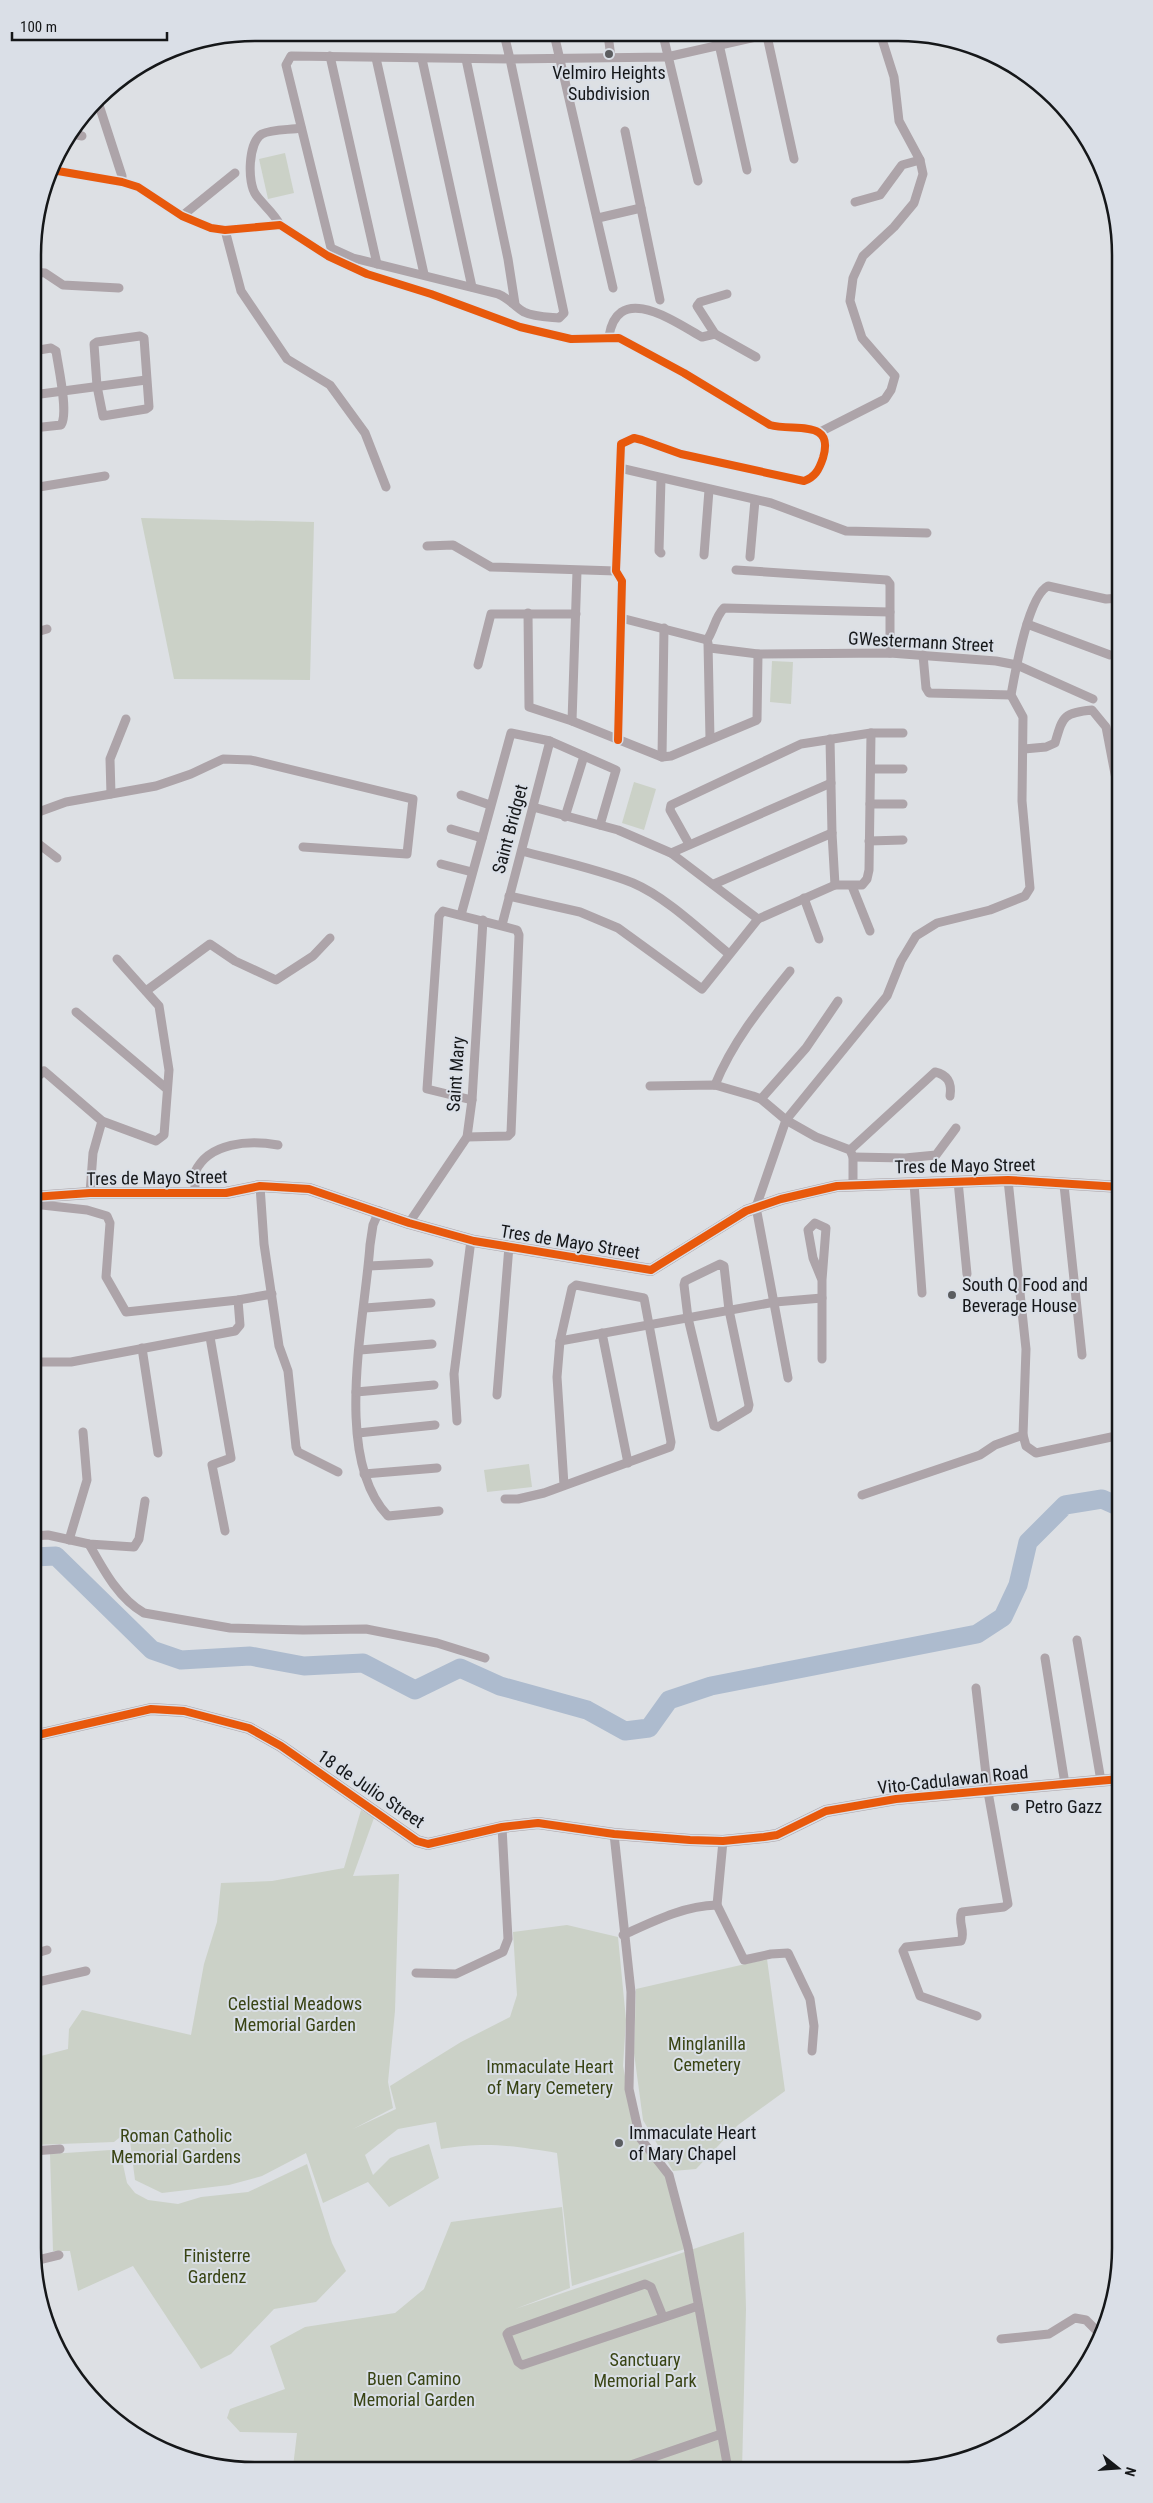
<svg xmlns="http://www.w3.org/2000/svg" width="1153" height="2503" font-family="'Roboto Condensed',sans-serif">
<rect width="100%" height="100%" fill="#dde0e4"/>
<g fill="#cbd1c7">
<path d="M285,153L294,193L268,199L259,159Z"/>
<path d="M141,518L314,522L310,680L174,679Z"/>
<path d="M772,661L793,662L791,704L770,702Z"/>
<path d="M634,782L656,789L644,830L622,823Z"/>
<path d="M529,1464L532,1487L487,1492L484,1470Z"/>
<path d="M361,1810L374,1818L353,1876L399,1874L395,2011L388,2082L393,2108L353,2129L396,2109L390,2086L461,2042L510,2017L517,1995L513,1932L567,1925L618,1937L626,2020L623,2066L638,2141L666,2175L685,2249L572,2286L557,2153C513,2146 486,2141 441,2149L436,2122L398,2129L365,2155L373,2175L390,2158L429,2144L439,2178L389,2207L368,2182L323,2203L306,2153L262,2176L229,2185L162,2193L135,2180L129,2133L124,2134L114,2142L33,2145V2058L68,2049L69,2029L82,2010L191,2035L204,1964L217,1922L221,1883L272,1881L344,1868Z"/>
<path d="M767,1959L785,2091L738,2125L696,2169L673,2171L643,2120L634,2053L636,1989Z"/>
<path d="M111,2150L119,2154L122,2160L127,2183L135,2193L148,2200L178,2204L201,2197L248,2192L307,2164L332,2243L346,2271L316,2302L274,2309L231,2354L201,2369L133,2266L78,2291L70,2251H53L50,2154Z"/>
<path d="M562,2207L570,2288L515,2309L744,2232L746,2309L742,2470L293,2467L297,2433L240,2432L227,2418L230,2409L285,2389L270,2346L305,2327L395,2313L424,2289L451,2222Z"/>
</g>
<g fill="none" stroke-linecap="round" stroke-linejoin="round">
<path stroke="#adbbce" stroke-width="19" d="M33,1557L56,1556L152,1650L181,1660L250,1656L304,1666L363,1663L415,1690L460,1668L500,1686L587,1710L625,1731L649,1728L669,1700L711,1686L977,1634L1003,1617L1018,1585L1028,1542L1065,1505L1102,1499L1120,1507"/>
<g stroke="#ada4a9" stroke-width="9">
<path d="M504,34L510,59L564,313L559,318C548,317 534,317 524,312C515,307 509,298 498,294L353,258L331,248L286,65L291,56L510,59L667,57L760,36"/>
<path d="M554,34L613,288"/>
<path d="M608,35L611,57"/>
<path d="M663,35L698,181"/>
<path d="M717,35L747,170"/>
<path d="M767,36L794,159"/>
<path d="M330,56L377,264"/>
<path d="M376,58L424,274"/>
<path d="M422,59L472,287"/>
<path d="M466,59L508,259L515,304"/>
<path d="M98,102L122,176V182"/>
<path d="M625,131L660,300"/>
<path d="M73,134L82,136"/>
<path d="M52,170L122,182L138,187L182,216L211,228L225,230L280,225L328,256L367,274L431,294L520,327L571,339L619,338L684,373L770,425C794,432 835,418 823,458C819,470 815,477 804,481L681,454L642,440L634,438L621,444L616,571L622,581L618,740"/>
<path d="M855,202L880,195L902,165L920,160"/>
<path d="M182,216L235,173"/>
<path d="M598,218L641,208"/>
<path d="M280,225C274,213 264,206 256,195C247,183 248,142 262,134C272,129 290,130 301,128"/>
<path d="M225,230L241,291L287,359L330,385L365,433L386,487"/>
<path d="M33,272L45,273L63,285L119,288"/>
<path d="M715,334L756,357"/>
<path d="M140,336L144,338L149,407L146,409L103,416L97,386L94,344L97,342Z"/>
<path d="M609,336C618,281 675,322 702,337L715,334L697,306L700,302L727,294"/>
<path d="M33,395L146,380"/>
<path d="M33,428L61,425C69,413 58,366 56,351L51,348L33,351"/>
<path d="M820,432L885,399L891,390L895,376L862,338L850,301L853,278L863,256L894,227L914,203L923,174L920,160L899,121L894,77L881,36"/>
<path d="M620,468L771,503L846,531L927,533"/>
<path d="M661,479L659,551L661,553"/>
<path d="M33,488L105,476"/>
<path d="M427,546L453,545L491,567L616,571"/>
<path d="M704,555L709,490"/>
<path d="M750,557L755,500"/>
<path d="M736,570L887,580L890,584V653"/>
<path d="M528,613L529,707L572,721L662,757L671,756L757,720L758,654"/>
<path d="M621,618L707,640"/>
<path d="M1027,624L1110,655"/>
<path d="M33,633L47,629"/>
<path d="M707,640C714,630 715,617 724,608L890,612"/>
<path d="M708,643L710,739"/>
<path d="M710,648L758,654L890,653L996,661L1017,665L1093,699"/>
<path d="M923,655L926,688L929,693L1011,695"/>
<path d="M478,665L491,614H576"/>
<path d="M572,721L577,571"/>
<path d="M830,739L832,833L835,885"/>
<path d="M1024,749L1046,747L1055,743C1063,716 1063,713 1092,710L1106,727L1120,800"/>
<path d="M662,757L664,628"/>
<path d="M871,769H903"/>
<path d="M111,794L110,759L126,719"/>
<path d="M461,795L490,805"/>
<path d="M870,804H903"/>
<path d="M533,807L618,830L671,853L758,919"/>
<path d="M33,814L66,802L156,786L191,774L223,759L251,760L413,799L407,854L303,847"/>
<path d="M565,817L584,756"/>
<path d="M451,829L482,838"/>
<path d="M869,841L903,840"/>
<path d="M33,843L40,845L57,858"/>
<path d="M689,844L670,810L671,805L801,744L871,733H903"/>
<path d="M522,851C559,861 597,869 633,883C666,897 701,931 729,954"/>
<path d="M671,853L831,783"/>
<path d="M441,864L472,872"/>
<path d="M714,884L832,833"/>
<path d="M852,886L870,931"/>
<path d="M509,896L580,912L618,928L702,989L758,919L835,885H862L867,879L869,870L871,733"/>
<path d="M804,898L819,939"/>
<path d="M461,915L511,733L550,741L616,770L600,825"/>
<path d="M502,925L550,741"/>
<path d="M146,991L210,944L235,961L276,980L313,956L330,938"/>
<path d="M76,1012L167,1089"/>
<path d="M33,1081L44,1071L102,1121L156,1141L164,1135L169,1070L159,1006L117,959"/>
<path d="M715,1085C733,1041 761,1007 790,971"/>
<path d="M650,1086L715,1085L753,1096L761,1099L786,1120L816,1137L850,1150L853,1157V1186"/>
<path d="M761,1099L806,1048L838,1001"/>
<path d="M467,1137L508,1136L511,1133L519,935L517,930L443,911L439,916L427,1089L472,1100"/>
<path d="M850,1150L935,1072C948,1075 952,1083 950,1096"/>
<path d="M853,1157L905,1158L936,1155L956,1128"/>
<path d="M1008,1180L1026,1349L1023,1435L1026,1446L1036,1453L1116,1436"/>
<path d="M958,1181L967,1274"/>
<path d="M914,1183L922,1293"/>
<path d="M1064,1185L1082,1355"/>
<path d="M260,1186L264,1244L279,1346L288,1371L296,1447L298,1452L338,1472"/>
<path d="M90,1193L93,1153L102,1121"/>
<path d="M195,1193V1172C209,1142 249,1140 278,1145"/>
<path d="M33,1204L87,1210L107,1216L110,1223L106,1277L126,1312L238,1300L272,1294"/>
<path d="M379,1211L373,1225L370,1245C365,1319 332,1457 388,1516L439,1511"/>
<path d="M409,1223L467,1137L472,1100L483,920"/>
<path d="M720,1264L724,1266L729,1310L749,1405L748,1409L718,1427L714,1426L688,1318L684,1285L685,1281Z"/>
<path d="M369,1266L429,1263"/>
<path d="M365,1308L431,1303"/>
<path d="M602,1333L628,1463"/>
<path d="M210,1337L231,1458L212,1465L225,1531"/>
<path d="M560,1341L775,1302L822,1298"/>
<path d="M142,1348L158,1453"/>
<path d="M360,1350L432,1344"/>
<path d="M822,1359V1280L826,1228L815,1223L808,1230L813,1258L822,1280"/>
<path d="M33,1362H71L235,1331L240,1325L238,1300"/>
<path d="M788,1378L756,1207L786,1120L887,996L901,961L916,936L937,923L990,910L1025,896L1030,888L1022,801L1023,717L1011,695C1015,673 1028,596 1048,586L1106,599L1120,598"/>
<path d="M356,1392L434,1385"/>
<path d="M497,1395L509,1246"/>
<path d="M457,1421L454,1374L471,1240"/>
<path d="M358,1433L435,1425"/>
<path d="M364,1474L437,1468"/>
<path d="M862,1495L980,1455L995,1445L1023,1435"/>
<path d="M505,1499H518L544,1493L670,1447L671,1442L644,1298L576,1285L572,1288L560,1341L557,1377L564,1485"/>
<path d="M33,1536L48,1535L89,1544L134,1547L139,1539L145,1501"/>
<path d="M69,1540L87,1480L83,1432"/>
<path d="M89,1544C103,1569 118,1598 144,1613L230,1628L303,1630L366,1629L437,1643L485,1658"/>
<path d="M1077,1640L1101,1781"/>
<path d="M1045,1658L1065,1784"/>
<path d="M976,1688L988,1792L1008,1904L1004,1907L962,1912C957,1921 966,1932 961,1941L906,1947L903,1951L920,1996L977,2016"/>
<path d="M614,1834L631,1992L629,2089L640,2138L669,2175L688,2247L728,2469"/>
<path d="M723,1841L717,1905L744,1960L771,1954L788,1953L810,1999L814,2026L812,2051"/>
<path d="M623,1935C654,1921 683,1906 717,1905"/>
<path d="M33,1954L47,1950"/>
<path d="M416,1973L456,1974L503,1952L508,1939L502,1827"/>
<path d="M33,1983L86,1971"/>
<path d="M33,2151L60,2149"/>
<path d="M34,2261L59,2255"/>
<path d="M663,2317L651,2287L645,2284L509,2332L507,2334L518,2362L522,2365L698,2306"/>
<path d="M1001,2339L1049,2334L1075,2318L1086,2320L1102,2336"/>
<path d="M619,2469L721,2434"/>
</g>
<g stroke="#aca4a8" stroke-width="12">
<path d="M33,1197L90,1193H226L260,1186L309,1189L409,1223L474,1241L651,1270L746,1211L781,1199L837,1186L1008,1180L1120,1187"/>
<path d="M33,1736L151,1709L184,1711L249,1728L281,1746L417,1841L428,1844L502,1827L538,1823L614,1834L690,1840L723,1841L764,1837L777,1835L826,1811L896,1799L1120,1779"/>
</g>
<g stroke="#dadfe7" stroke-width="11">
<g id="cycleway">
<path d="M52,170L122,182L138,187L182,216L211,228L225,230L280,225L328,256L367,274L431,294L520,327L571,339L619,338L684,373L770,425C794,432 835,418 823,458C819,470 815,477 804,481L681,454L642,440L634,438L621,444L616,571L622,581L618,740"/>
<path d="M33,1197L90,1193H226L260,1186L309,1189L409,1223L474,1241L651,1270L746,1211L781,1199L837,1186L1008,1180L1120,1187"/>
<path d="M33,1736L151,1709L184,1711L249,1728L281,1746L417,1841L428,1844L502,1827L538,1823L614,1834L690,1840L723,1841L764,1837L777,1835L826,1811L896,1799L1120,1779"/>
</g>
</g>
<use href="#cycleway" stroke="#e8590c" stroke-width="8"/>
</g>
<g fill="#5b5d60" stroke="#dadfe7" stroke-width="2">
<circle cx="609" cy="54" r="5"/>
<circle cx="952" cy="1295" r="5"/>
<circle cx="1015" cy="1807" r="5"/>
<circle cx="619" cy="2143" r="5"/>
</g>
<g text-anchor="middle" stroke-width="4" stroke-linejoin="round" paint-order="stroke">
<g font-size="18" fill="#151719" stroke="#dadfe7" text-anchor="start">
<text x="609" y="79" text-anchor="middle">Velmiro Heights<tspan x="609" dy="21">Subdivision</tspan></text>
<text x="962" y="1291">South Q Food and<tspan x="962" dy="21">Beverage House</tspan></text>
<text x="1025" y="1813">Petro Gazz</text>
<text x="629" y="2139">Immaculate Heart<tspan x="629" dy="21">of Mary Chapel</tspan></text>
</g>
<g font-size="18" fill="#151719" stroke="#dadfe7">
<text transform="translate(921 642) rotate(3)" y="6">GWestermann Street</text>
<text transform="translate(510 829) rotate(-75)" y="6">Saint Bridget</text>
<text transform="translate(456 1074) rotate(-86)" y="6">Saint Mary</text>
<text transform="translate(965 1166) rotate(-1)" y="6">Tres de Mayo Street</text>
<text transform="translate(157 1178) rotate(-1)" y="6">Tres de Mayo Street</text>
<text transform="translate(570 1242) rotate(9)" y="6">Tres de Mayo Street</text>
<text transform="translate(953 1780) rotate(-6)" y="6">Vito-Cadulawan Road</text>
<text transform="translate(371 1789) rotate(34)" y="6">18 de Julio Street</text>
</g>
<g font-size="18" fill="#394414" stroke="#dadfe7">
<text x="295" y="2010">Celestial Meadows<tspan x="295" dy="21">Memorial Garden</tspan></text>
<text x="707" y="2050">Minglanilla<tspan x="707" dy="21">Cemetery</tspan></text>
<text x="550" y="2073">Immaculate Heart<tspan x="550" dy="21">of Mary Cemetery</tspan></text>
<text x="176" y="2142">Roman Catholic<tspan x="176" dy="21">Memorial Gardens</tspan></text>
<text x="217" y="2262">Finisterre<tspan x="217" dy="21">Gardenz</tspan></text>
<text x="645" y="2366">Sanctuary<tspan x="645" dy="21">Memorial Park</tspan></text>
<text x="414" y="2385">Buen Camino<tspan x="414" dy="21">Memorial Garden</tspan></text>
</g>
</g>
<path d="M0 0H1153V2503H0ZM255 41H898A214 214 0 0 1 1112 255V2248A214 214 0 0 1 898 2462H255A214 214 0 0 1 41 2248V255A214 214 0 0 1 255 41Z" fill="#dadfe7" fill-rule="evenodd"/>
<path fill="none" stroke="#151719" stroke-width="2.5" d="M255 41H898A214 214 0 0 1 1112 255V2248A214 214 0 0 1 898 2462H255A214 214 0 0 1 41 2248V255A214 214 0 0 1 255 41Z"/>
<g transform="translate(1118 2468) rotate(107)" stroke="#dadfe7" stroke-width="4" paint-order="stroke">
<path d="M0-4L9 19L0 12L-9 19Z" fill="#151719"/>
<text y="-8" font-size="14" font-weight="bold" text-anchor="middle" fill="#151719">N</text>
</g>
<path d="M12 32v8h155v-8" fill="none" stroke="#151719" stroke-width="2.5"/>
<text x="20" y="32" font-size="15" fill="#151719" stroke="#dadfe7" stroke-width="4" paint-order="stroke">100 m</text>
</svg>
